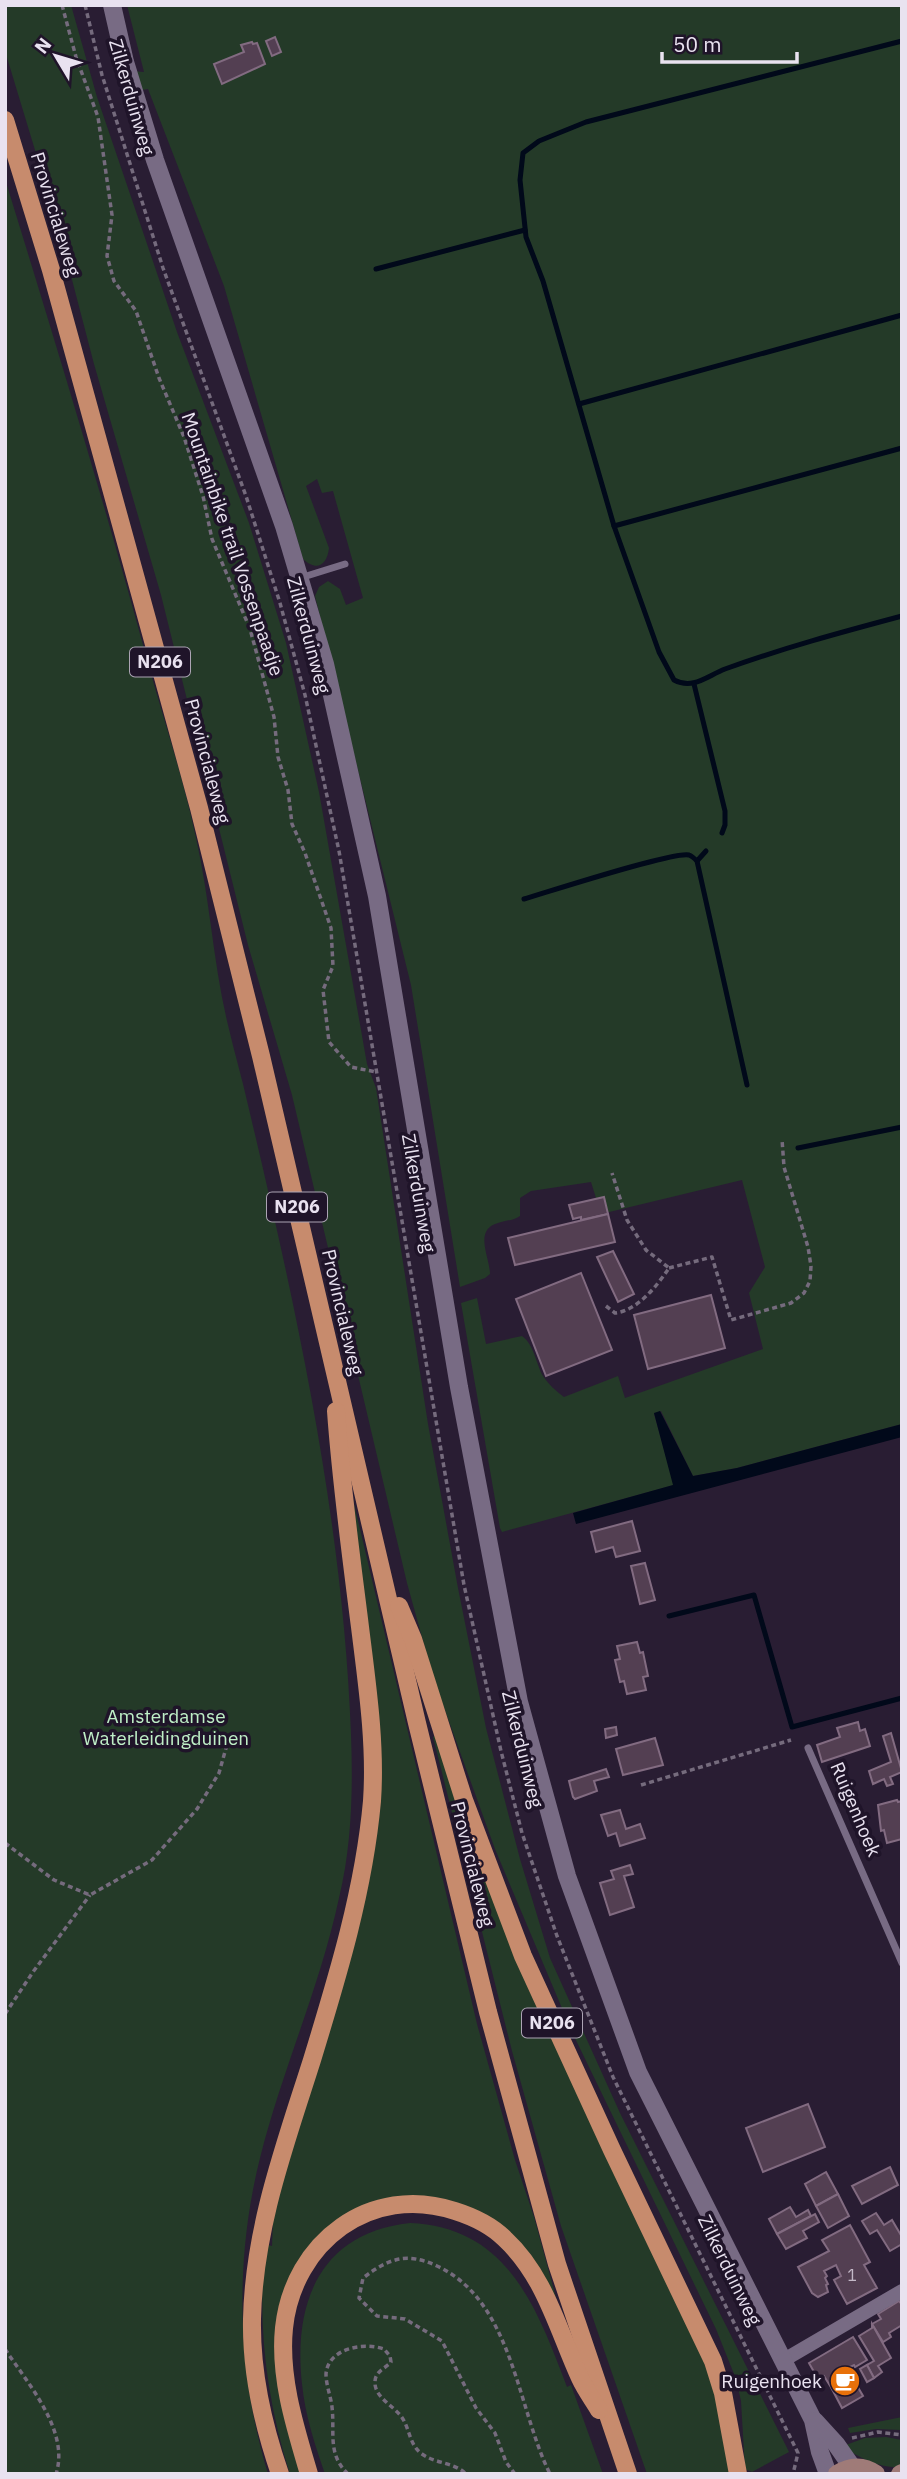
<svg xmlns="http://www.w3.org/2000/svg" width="907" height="2479" font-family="'IBM Plex Sans',sans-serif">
<rect width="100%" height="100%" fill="#291d33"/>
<g fill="#243a28">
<path d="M5,5H71L97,97L177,332L249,523L286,643L319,792L367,1064L376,1088L428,1424L458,1588L486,1728L520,1859L550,1958L620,2113L789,2452L752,2472L745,2469L741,2401L736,2379L716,2329L572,2032L495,1849L433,1677L407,1583L292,1095L248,945L161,595L94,364L58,226L5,51Z"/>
<path d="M127,5H902V1424L737,1468L693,1476L661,1411L654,1414L674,1485L502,1532L500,1528L461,1303L477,1298L486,1344L522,1336C534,1344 536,1364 543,1376C549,1385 556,1391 564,1397L618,1376L625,1398L763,1349L749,1293L765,1267L742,1180L601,1214L591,1182L531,1191L520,1198V1216C513,1221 506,1220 498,1223C473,1230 490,1257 490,1274L485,1278L460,1287L411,985L315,596L319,587L328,581L340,589L346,605L363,598L333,491L322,493L317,479L306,486L329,548C327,565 317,572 303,559L224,286L148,89L136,91L132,71L144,72Z"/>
<path d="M5,179C55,341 105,504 149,667C165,724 184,781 196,838C210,899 213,963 228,1025C234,1051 242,1078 248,1105C297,1311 343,1521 351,1734C353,1789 352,1845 339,1898C320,1987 282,2070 260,2158C234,2262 237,2372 268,2474H5Z"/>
<path d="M351,1491L477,2024L515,2160L534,2217L560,2312L465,2207L353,2213L283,2307L303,2474H290C266,2398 257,2323 265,2244L272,2246L273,2219L372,1823Z"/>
<path d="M435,1736L714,2383L732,2474H647L561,2226L512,2051L433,1737Z"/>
<path d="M410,2223C508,2227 537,2308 567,2387L571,2385L603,2474H325C315,2445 305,2415 302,2384C293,2302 320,2233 410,2223Z"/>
<path d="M902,2417V2430L876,2429L850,2433L848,2428Z"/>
<path d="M886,2437L902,2440V2467C882,2469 858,2458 843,2446L865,2438Z"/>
</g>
<path fill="#01091a" d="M660,1411L693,1476L737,1468L902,1424V1437L576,1524L573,1513L673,1485L654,1413Z"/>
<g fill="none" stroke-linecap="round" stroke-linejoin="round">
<g stroke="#01091a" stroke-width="5">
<path d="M902,41L586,122L539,141L523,153L520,180L526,237L543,281L614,526L659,652L674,680C693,690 707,676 725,669C783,648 842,632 902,616"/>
<path d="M376,269L525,230"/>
<path d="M579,404L902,315"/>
<path d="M614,526L902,448"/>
<path d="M694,684L725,811V825L722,833"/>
<path d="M697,861L706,851"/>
<path d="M524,899C548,892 674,851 689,855C692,856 695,859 697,861L747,1085"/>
<path d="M798,1148L902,1127"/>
<path d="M669,1616L754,1595L792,1727L902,1698"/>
</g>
</g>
<g fill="#533f52" stroke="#826b81" stroke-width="2">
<path d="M275,37L281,52L272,56L266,41Z"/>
<path d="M252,42L253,44L257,43L265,64L222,84L214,64L244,52L241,45Z"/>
<path d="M604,1197L608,1214L581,1220V1217L573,1219L569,1205Z"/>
<path d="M608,1214L615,1242L515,1265L508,1238Z"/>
<path d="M613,1251L634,1294L618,1302L597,1257Z"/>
<path d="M581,1273L612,1350L546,1376L516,1299Z"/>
<path d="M711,1295L725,1348L648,1369L634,1315Z"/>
<path d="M632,1521L640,1551L616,1557L613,1547L596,1552L591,1532Z"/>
<path d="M645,1563L655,1600L640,1604L631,1566Z"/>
<path d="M637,1642L640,1653L643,1652L648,1676L643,1677L646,1690L627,1694L624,1681L620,1682L615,1660L620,1659L617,1646Z"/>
<path d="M858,1722L860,1731L865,1729L870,1746L822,1762L817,1745L840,1737L837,1728Z"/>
<path d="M616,1727L617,1735L606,1738L605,1729Z"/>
<path d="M891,1733L902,1772L890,1777L893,1784L887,1786L884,1779L873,1784L869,1771L891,1762L883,1736Z"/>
<path d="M655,1738L663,1765L623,1775L616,1749Z"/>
<path d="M606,1769L609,1777L594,1781L597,1791L575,1799L573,1797L569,1781Z"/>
<path d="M897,1800L898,1802L902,1801V1839L887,1843L884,1830L881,1831L878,1805Z"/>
<path d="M620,1810L626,1829L640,1824L645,1838L620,1846L616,1833L608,1836L601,1815Z"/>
<path d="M630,1865L633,1874L624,1876L634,1907L610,1915L600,1883L614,1879L611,1871Z"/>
<path d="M808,2104L825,2147L763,2172L746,2128Z"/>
<path d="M890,2167L898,2185L862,2204L852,2186Z"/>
<path d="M826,2172L838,2194L816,2206L805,2184Z"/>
<path d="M838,2194L849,2216L828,2228L816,2206Z"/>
<path d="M790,2207L796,2217L808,2210L811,2216L777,2234L769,2219Z"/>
<path d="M876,2213L884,2225L892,2220L902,2237V2244L890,2251L877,2230L870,2234L862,2221Z"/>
<path d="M815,2214L819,2222L803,2231L807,2238L786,2249L777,2234Z"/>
<path d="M850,2225L870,2262L864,2265L877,2288L847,2304L834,2280L841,2276L836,2265L824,2271L827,2276L825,2278L828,2284L826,2285L828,2292L818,2297L812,2293L798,2267L829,2251L822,2240Z"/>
<path d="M899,2301L902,2305V2325L889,2333L891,2337L883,2342L872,2324L881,2319L878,2314Z"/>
<path d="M872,2324L891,2358L878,2366L882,2372L874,2378L867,2365L874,2361L859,2336L872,2328Z"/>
<path d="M853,2337L867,2360L855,2367L854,2365L848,2368L853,2377L832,2389L824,2376L818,2379L809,2363Z"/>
<path d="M867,2365L874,2378L867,2382L860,2369Z"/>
<path d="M852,2377L863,2396L842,2408L832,2389Z"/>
</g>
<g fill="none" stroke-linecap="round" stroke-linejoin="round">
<g stroke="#756b7d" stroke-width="3.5" stroke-dasharray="5 3.5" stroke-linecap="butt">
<path d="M62,5L76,57L98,117L112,215L107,256L114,281L136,311L159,378L184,437L203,496L212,539L250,629L274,717L278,757L288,790L292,824L305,853L331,928L333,966L323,990L329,1042L351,1067L376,1072"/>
<path d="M85,5L102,75L163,268L246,496L280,603L305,695L339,851L464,1585L501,1751L522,1833L557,1936L613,2077L798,2453L793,2474"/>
<path d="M669,1268L712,1257L731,1320L791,1303L804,1293L810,1281L811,1266L808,1247L784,1167L782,1139"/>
<path d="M606,1306L615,1313C637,1311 657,1286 669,1268L646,1250L627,1220L612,1173"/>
<path d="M641,1785L791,1740"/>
<path d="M5,1843L54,1880L90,1895L152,1860L197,1809L219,1773L230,1734"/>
<path d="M5,2014L33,1972L90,1895"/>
<path d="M5,2349C28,2384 70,2431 56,2474"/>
<path d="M852,2438L878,2432L902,2435"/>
<path d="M348,2474C327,2454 335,2433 332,2407C331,2397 326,2385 326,2374C328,2348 364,2342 384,2349L390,2356L391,2362C385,2369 375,2371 375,2382C374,2396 393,2406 401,2416C410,2428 409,2445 422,2454C436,2464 454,2462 466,2474"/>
<path d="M515,2474L506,2462L495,2433L476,2408L442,2341L405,2319L377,2316L359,2298L363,2278C389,2258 407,2252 437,2266C513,2301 517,2408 550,2474"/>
</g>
<g stroke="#786b84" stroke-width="7">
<path d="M300,578L345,564"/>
<path d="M808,1748L902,1963"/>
</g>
<path stroke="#786b84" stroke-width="14" d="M781,2356L789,2357L902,2291"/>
<g stroke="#786b84" stroke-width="18">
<path d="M112,5L125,62L155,160L284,526L325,664L377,896L459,1387L519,1702L567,1876L638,2072L813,2420L820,2452L828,2474"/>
<path d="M815,2421L836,2444L852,2467"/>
</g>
<g stroke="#9f7b78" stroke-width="18">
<path d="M837,2474C850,2466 863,2465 876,2474"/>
<path d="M900,2474L902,2473"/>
</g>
<g stroke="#c78b6d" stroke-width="18">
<path d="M5,120L51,270L199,808L261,1056L417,1723L488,2012L557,2264L628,2474"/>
<path d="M399,1606L413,1639L464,1800L523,1956L612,2150L713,2361L723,2393L738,2474"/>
<path d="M280,2474C263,2425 251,2371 252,2319C254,2228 285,2145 312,2060C338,1975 364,1890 372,1801C376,1744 367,1684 360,1627C351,1555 341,1483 336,1411"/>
<path d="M309,2474C295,2427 279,2377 284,2328C293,2242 371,2183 455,2211C474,2217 491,2225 505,2239C545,2276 558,2330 580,2378C585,2389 593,2400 599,2410"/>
</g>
</g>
<defs>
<g id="cafe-disc" transform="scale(1.575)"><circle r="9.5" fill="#e8710a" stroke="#1f1429"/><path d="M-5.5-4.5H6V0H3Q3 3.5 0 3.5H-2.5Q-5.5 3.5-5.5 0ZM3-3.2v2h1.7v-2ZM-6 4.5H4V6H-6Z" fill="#fff"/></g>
</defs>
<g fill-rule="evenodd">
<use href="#cafe-disc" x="845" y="2381"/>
</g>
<g text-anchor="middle" stroke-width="7" stroke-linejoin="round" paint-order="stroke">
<g font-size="16" fill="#c4b9c8">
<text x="852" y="2281">1</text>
</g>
<g fill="#1f1429" stroke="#aca4b4" stroke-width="2">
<rect x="130" y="647.5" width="60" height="29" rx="5"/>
<rect x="267" y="1192.5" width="60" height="29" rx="5"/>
<rect x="522" y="2008.5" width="60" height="29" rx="5"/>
</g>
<g font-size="18" font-weight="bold" fill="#e9e2f0">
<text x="160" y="668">N206</text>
<text x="297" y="1213">N206</text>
<text x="552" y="2029">N206</text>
</g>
<g font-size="19" fill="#e9e2f0" stroke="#1f1429">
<text transform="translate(132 97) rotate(74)" y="7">Zilkerduinweg</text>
<text transform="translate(56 214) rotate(73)" y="7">Provincialeweg</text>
<text transform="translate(233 544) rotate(71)" y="7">Mountainbike trail Vossenpaadje</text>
<text transform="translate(309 635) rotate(75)" y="7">Zilkerduinweg</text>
<text transform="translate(208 761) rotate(75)" y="7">Provincialeweg</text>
<text transform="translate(419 1193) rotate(80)" y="7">Zilkerduinweg</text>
<text transform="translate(343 1312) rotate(77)" y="7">Provincialeweg</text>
<text transform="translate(523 1749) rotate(76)" y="7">Zilkerduinweg</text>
<text transform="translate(856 1809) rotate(67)" y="7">Ruigenhoek</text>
<text transform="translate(473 1864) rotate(76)" y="7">Provincialeweg</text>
<text transform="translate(730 2270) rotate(64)" y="7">Zilkerduinweg</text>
</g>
<g font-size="19" fill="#bfefc7" stroke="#1f1429">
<text x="166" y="1723">Amsterdamse<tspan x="166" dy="22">Waterleidingduinen</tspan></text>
</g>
<g font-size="19" fill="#e9e2f0" stroke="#1f1429" text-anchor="end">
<text x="822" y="2388">Ruigenhoek</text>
</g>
</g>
<rect width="907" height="2479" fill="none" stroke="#e9e2f0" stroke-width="14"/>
<g transform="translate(56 56) rotate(308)" stroke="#1f1429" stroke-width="5" paint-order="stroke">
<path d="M0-5L12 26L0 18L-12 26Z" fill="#e9e2f0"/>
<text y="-10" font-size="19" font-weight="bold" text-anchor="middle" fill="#e9e2f0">N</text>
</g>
<path d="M662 52v10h135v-10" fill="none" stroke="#e9e2f0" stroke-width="3.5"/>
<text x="673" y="52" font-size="21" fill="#e9e2f0" stroke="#1f1429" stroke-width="5" paint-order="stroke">50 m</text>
</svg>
